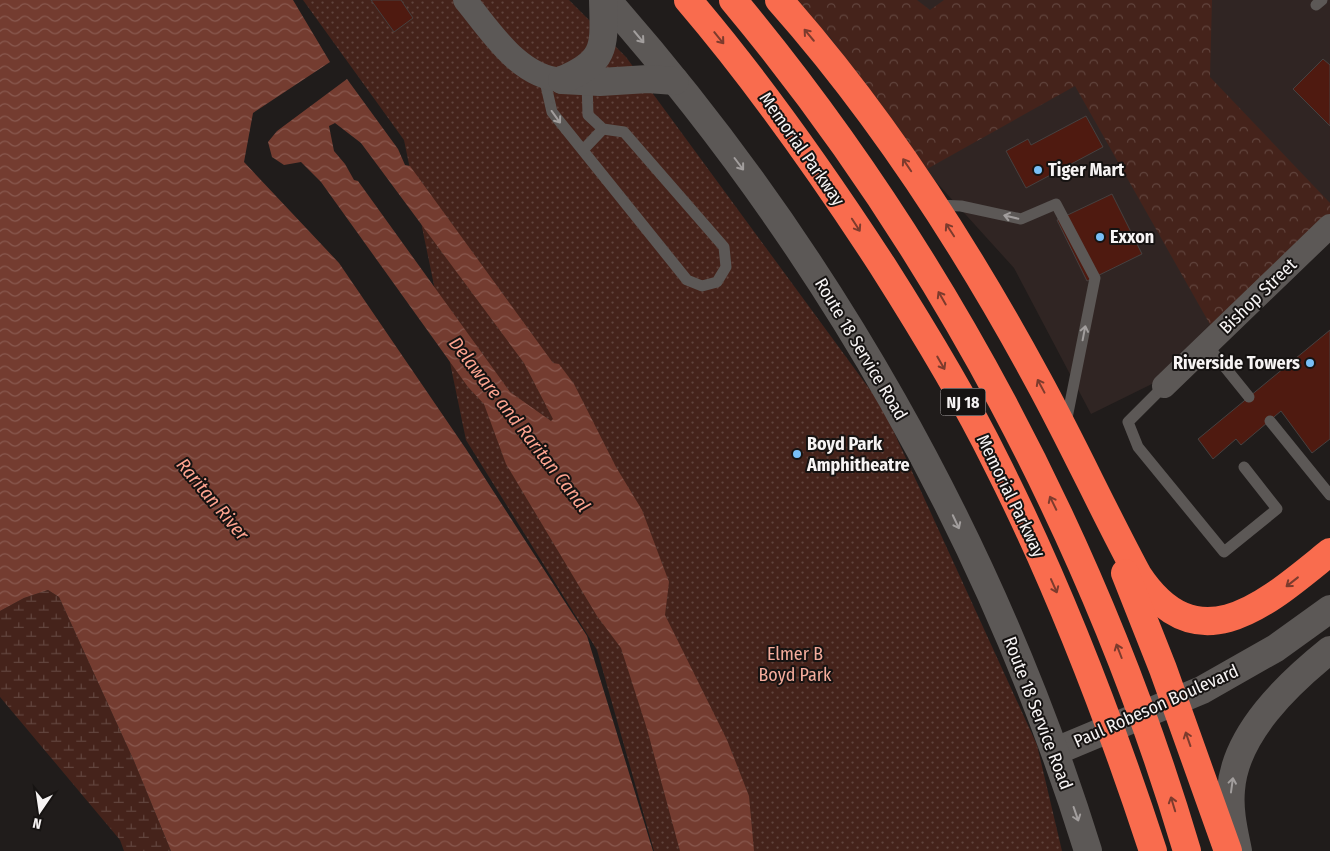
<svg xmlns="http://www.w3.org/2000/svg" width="1330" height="851" font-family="'Fira Sans Condensed',sans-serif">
<defs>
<pattern id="forest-crowns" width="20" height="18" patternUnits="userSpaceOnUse" patternTransform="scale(1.25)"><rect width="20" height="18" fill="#45231b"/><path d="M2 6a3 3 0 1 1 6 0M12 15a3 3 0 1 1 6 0" fill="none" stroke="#61443d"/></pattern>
<pattern id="wetland-marsh" width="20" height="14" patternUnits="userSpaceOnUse" patternTransform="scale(1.25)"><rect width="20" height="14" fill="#45231b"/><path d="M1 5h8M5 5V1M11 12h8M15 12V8" fill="none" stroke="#61443d"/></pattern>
<pattern id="park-dots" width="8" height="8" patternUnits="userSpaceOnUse" patternTransform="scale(1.25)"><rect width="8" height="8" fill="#45231b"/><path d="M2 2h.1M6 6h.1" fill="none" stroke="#61443d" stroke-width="1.8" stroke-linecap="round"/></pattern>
<pattern id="water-waves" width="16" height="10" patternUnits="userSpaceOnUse" patternTransform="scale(1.25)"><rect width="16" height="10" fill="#743c30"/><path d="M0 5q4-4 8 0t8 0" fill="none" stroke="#89594f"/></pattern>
</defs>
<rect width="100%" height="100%" fill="#201c1b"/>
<path fill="#302523" d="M783,0H1330V212L1158,381L1091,414L1014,268L928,173Z"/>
<path fill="url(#forest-crowns)" d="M792,0H917L930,10L944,0H1212L1210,77L1330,203V222L1216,335L1075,86L927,169L830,37Z"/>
<path fill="url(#wetland-marsh)" d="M48,590L59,597L134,761L171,851H124L120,840L0,697V611L24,598Z"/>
<path fill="url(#park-dots)" d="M303,0H569L626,57L882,406L1037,745L1062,851H654L597,650L466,440L404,140Z"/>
<g fill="url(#water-waves)" fill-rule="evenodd">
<path d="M0,0H293L330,62L253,113L244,162L339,263L466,449L587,636L653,851H171L134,761L59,597L48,590L24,598L0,611Z"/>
<path d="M347,79L398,149L405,165L410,166L553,363L559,364L574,384L616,467L642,510L669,582L665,615L727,740L749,796L754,851H680L647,729L621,648L597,616L506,464L484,404L468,387L321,182L301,162L284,165L272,157L268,142L277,131ZM335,123L361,143L524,363L553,419L551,421L510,392L358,181L354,180L345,164L334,151L329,126Z"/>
</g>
<g fill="#4f1a10" stroke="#464140">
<path d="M371,0H401L413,18L394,32Z"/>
<path d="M1323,59L1330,65V126L1293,89Z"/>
<path d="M1086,116L1103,147L1026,188L1006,151L1028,139L1031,145Z"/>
<path d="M1112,194L1142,254L1087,281L1057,220Z"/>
<path d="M1330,330V439L1312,453L1281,411L1241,445L1236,439L1213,459L1198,439Z"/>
</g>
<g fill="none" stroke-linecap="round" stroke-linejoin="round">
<g stroke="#5c5856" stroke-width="11">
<path d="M1316,5L1322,0"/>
<path d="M544,77L552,112L687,280L702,286L717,282L726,267L724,247L624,132L603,129L588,115L587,82"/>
<path d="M583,150L603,129"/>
<path d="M937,205L961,206L1021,219L1056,204L1095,278L1066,423"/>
<path d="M1207,345L1249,397"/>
<path d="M1164,386L1128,422L1138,447L1224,552L1277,509L1244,467"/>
<path d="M1270,421L1330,495"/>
</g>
<g stroke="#5c5856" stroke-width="24">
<path d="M465,0C491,31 518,77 562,80"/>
<path d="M1164,386L1330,226"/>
</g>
<path stroke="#5c5856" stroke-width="28" d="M1056,751L1202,690L1276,648L1330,609"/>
<g stroke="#5c5856" stroke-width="28">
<path d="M607,0C824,246 991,538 1088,851"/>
<path d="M562,80L600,82L648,79L675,81"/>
<path d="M562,80C608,61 604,45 603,0"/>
<path d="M1238,851C1234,831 1229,811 1231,790C1235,733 1289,683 1330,650"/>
</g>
<g stroke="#f96c4e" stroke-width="28">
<path d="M688,0C759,83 822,173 882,265C922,328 962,393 995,460C1059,586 1109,717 1153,851"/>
<path d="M733,0C938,246 1096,544 1187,851"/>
<path d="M779,0C881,115 965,245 1038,380C1073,444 1103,510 1138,575C1199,667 1269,601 1330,552"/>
<path d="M1125,573L1163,669L1228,851"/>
</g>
</g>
<defs><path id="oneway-shaft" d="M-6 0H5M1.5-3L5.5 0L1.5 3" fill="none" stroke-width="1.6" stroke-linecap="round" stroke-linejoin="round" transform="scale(1.25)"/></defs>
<g stroke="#7c3b2d">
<use href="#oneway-shaft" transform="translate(809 35) rotate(-130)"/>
<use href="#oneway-shaft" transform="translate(719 38) rotate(51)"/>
<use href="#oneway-shaft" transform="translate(907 165) rotate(-124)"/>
<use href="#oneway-shaft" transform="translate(856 225) rotate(57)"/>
<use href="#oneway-shaft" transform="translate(950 230) rotate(-123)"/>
<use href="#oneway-shaft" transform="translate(942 298) rotate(-120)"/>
<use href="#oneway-shaft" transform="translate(941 363) rotate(60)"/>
<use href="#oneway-shaft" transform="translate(1041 386) rotate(-118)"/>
<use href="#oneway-shaft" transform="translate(1053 503) rotate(-116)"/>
<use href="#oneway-shaft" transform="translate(1292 582) rotate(142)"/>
<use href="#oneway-shaft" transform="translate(1054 586) rotate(66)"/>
<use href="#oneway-shaft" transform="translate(1119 651) rotate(-111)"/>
<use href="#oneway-shaft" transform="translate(1188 739) rotate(-109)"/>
<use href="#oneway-shaft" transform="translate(1173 804) rotate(-107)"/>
</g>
<g stroke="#a29e9d">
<use href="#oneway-shaft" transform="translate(639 37) rotate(50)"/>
<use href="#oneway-shaft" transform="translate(556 117) rotate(54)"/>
<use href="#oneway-shaft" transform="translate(739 164) rotate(53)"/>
<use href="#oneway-shaft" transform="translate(1011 217) rotate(-167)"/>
<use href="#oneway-shaft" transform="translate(1084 333) rotate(-79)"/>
<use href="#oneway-shaft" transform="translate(956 522) rotate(65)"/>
<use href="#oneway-shaft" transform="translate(1232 785) rotate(-82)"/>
<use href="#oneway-shaft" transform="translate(1076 814) rotate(71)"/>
</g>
<g fill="#78bff7" stroke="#161312" stroke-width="2">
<circle cx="1038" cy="170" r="5"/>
<circle cx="1100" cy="237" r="5"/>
<circle cx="1310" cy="363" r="5"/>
<circle cx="797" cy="454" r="5"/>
</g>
<g text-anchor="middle" stroke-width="4" stroke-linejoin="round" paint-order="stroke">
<rect fill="#161312" stroke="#b4b0b0" stroke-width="1" x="940.5" y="388.5" width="45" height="27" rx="4"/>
<g font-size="16" font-weight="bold" fill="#f7f4f4">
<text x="963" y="408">NJ 18</text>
</g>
<g font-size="18" fill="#f7f4f4" stroke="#161312">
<text transform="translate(802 149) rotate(55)" y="6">Memorial Parkway</text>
<text transform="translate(1258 296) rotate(-44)" y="6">Bishop Street</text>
<text transform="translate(861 349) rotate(59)" y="6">Route 18 Service Road</text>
<text transform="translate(1011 496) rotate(64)" y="6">Memorial Parkway</text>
<text transform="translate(1156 706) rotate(-24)" y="6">Paul Robeson Boulevard</text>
<text transform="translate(1038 713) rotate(69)" y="6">Route 18 Service Road</text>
</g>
<g font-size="18" font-weight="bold" fill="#f7f4f4" stroke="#161312" text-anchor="start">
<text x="1048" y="176">Tiger Mart</text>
<text x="1110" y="243">Exxon</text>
<text x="1300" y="369" text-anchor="end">Riverside Towers</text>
<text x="807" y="450">Boyd Park<tspan x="807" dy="21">Amphitheatre</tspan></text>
</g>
<g font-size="18" fill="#f5ac9c" stroke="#161312">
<text x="795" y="660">Elmer B<tspan x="795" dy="21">Boyd Park</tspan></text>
</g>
<g font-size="19" font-style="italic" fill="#fea490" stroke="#161312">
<text transform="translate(520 424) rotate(52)" y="7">Delaware and Raritan Canal</text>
<text transform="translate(213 499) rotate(50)" y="7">Raritan River</text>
</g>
</g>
<g transform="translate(40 811) rotate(193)" stroke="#161312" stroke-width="4" paint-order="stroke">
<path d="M0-4L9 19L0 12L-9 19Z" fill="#f7f4f4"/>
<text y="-8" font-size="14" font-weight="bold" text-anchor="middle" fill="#f7f4f4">N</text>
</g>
</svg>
